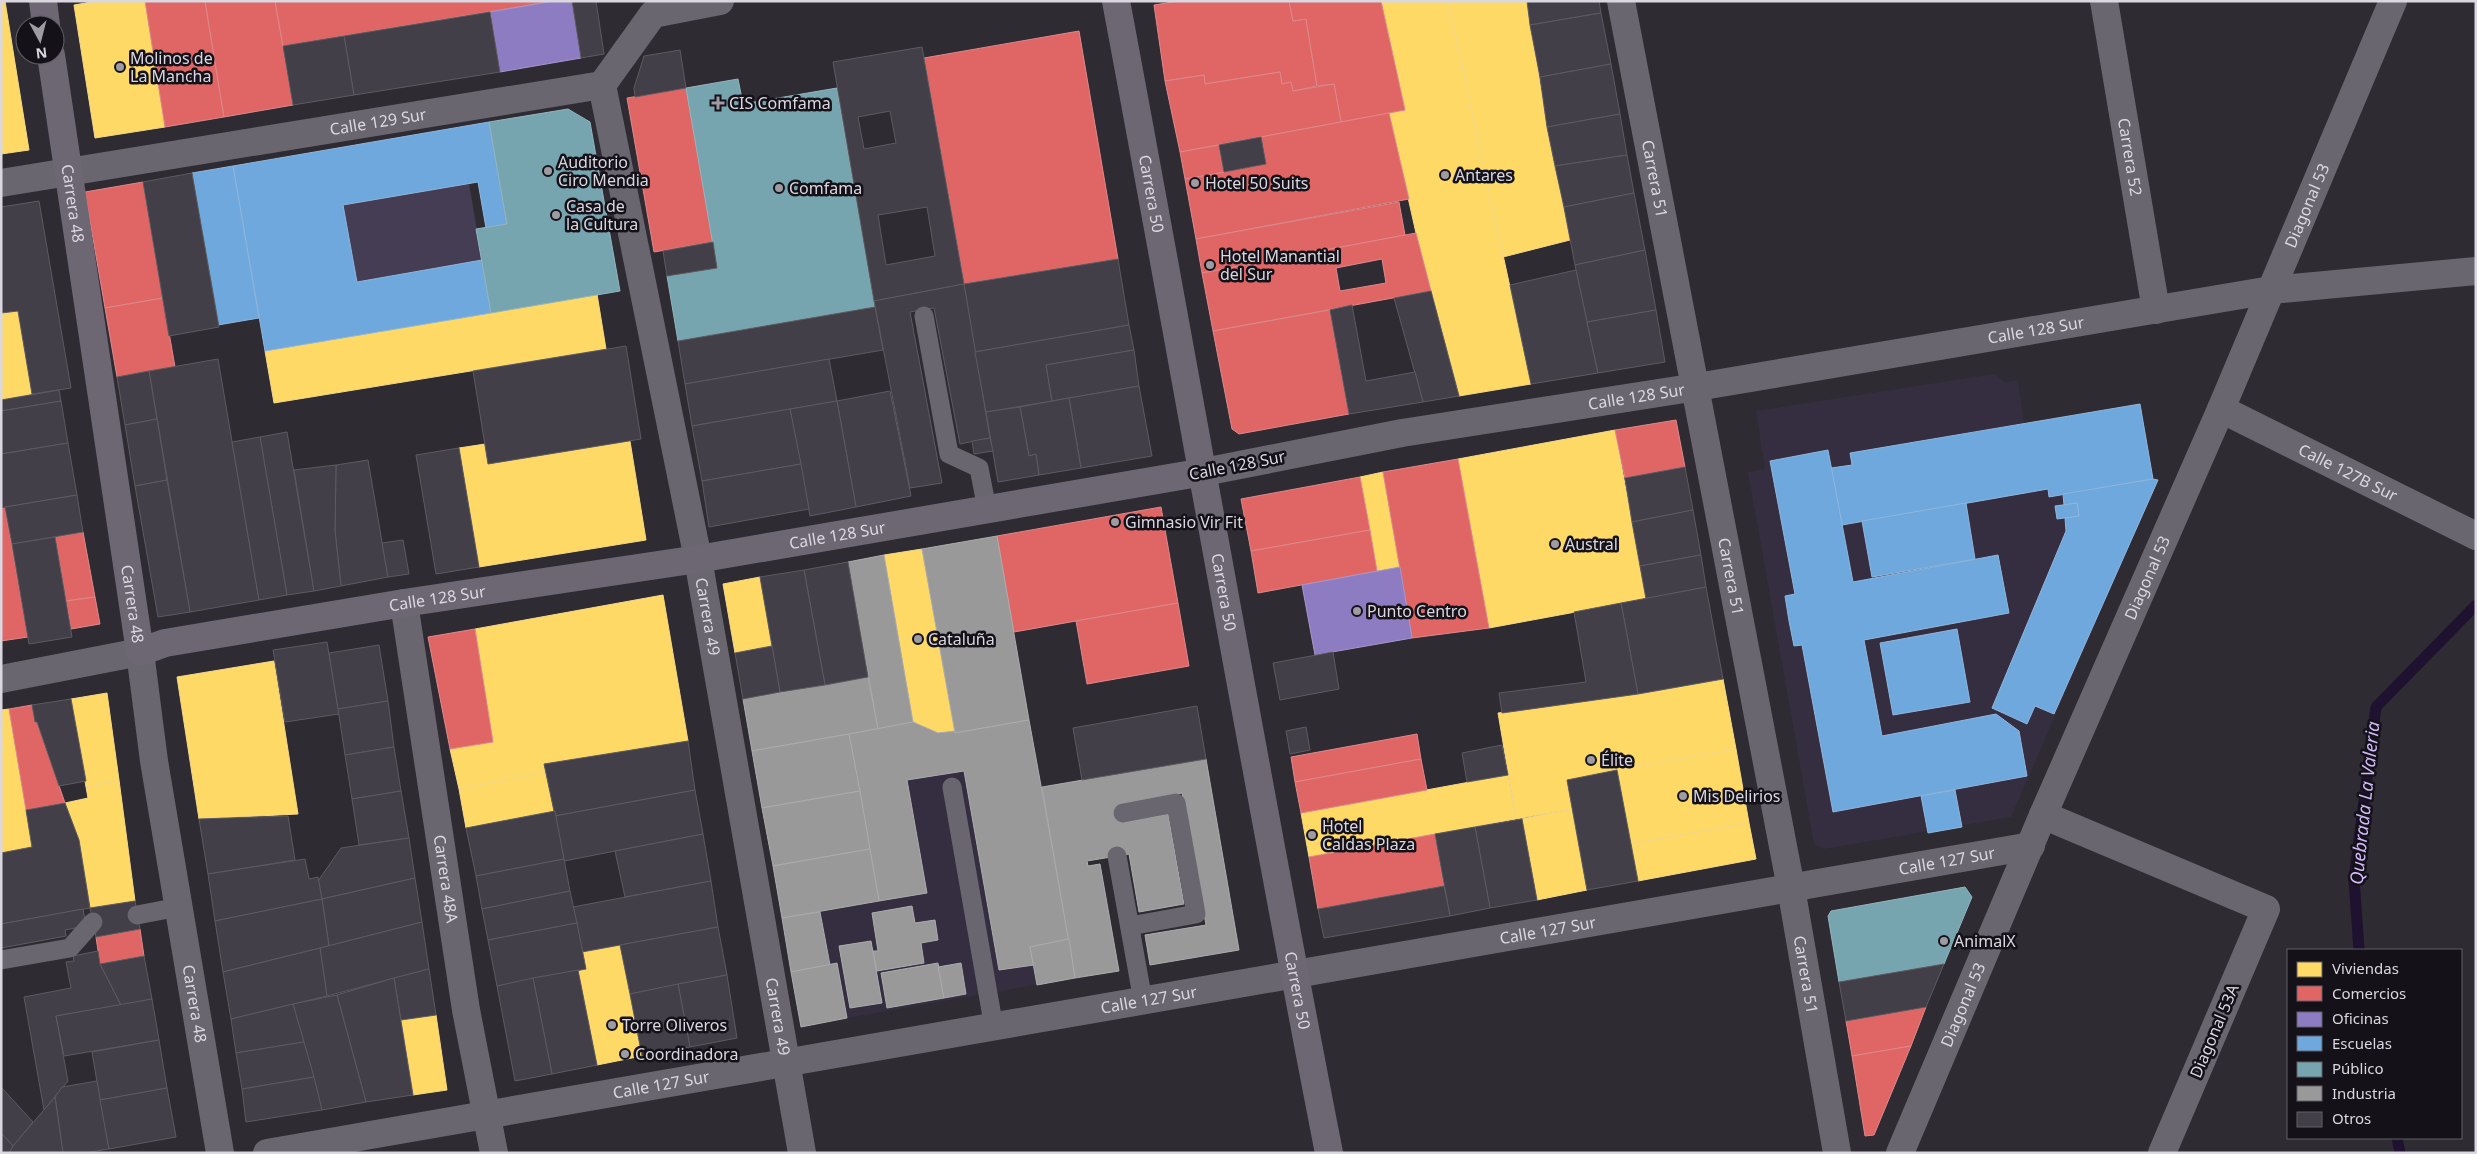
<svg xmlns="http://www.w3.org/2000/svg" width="2477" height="1154" font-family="'Noto Sans',sans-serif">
<rect width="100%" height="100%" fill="#2e2b32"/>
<g fill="#342e40">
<path d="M1994,374L2005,382L2018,380L2024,424L2140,404L2153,479L2158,480L2011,817L1824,849L1814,844L1748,472L1765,469L1756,411Z"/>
<path d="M1029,720L1075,978L847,1018L837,964L830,965L820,912L879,901L849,734L955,733Z"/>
</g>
<path fill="#443d53" d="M469,183L482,260L357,282L343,205Z"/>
<g fill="#ffd966" stroke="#f4d88b">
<path d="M1,1H5L29,150L1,154Z"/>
<path d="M97,1H145L165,127L95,138L74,5Z"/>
<path d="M1381,1H1448L1531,384L1459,396L1416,233L1389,113L1405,110Z"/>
<path d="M1448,1H1527L1547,127L1570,240L1503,257Z"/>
<path d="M597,294L606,349L274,403L265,351Z"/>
<path d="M18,311L32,394L1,400V313Z"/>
<path d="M1615,430L1646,599L1489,628L1458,459Z"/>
<path d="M630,441L646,540L479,567L459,448L485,444L488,464Z"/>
<path d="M1383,472L1400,567L1377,571L1360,477Z"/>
<path d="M922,549L955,731L938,733L913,722L884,555Z"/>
<path d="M760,577L772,646L735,653L723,584Z"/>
<path d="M663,595L688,741L544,764L546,772L459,789L450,749L493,742L475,629Z"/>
<path d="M274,661L298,814L199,819L177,677Z"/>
<path d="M1723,679L1736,749L1567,780L1572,809L1516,819L1498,713L1638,694Z"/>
<path d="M107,693L119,780L86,787L71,699Z"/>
<path d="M9,709L32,847L1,853V710Z"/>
<path d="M1736,749L1749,823L1630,844L1617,770Z"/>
<path d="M546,772L555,811L466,828L459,789Z"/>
<path d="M1508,775L1516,819L1309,857L1301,813Z"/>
<path d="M119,780L135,901L90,908L79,840L65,803L88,798L86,787Z"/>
<path d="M1572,809L1587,890L1537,900L1522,819Z"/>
<path d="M1749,823L1756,859L1638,881L1630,844Z"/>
<path d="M620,945L642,1056L597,1065L578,970L586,969L582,952Z"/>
<path d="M436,1015L447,1090L413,1095L401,1020Z"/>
</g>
<g fill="#e06666" stroke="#de888b" fill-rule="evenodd">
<path d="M145,1H205L224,117L165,127Z"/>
<path d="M205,1H275L293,105L224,117Z"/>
<path d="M275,1H554L283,46Z"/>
<path d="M1179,1H1289L1293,21L1306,19L1317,86L1293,91L1291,82L1282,84L1280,72L1205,84L1204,75L1165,81L1154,5Z"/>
<path d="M1289,1H1381L1405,110L1341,122L1334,84L1317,86L1306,19L1293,21Z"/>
<path d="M1079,31L1118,259L964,284L924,58Z"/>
<path d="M1280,72L1282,84L1291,82L1293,91L1334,84L1341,122L1180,152L1165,81L1204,75L1205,84Z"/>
<path d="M686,88L713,242L654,252L627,98Z"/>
<path d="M1389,113L1409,199L1196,239L1185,179L1266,164L1261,137Z"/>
<path d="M1219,145L1224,172L1185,179L1180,152Z"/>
<path d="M143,182L163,298L105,308L85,192Z"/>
<path d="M1399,202L1405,235L1202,273L1196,239Z"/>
<path d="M1416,233L1431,291L1213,331L1202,273ZM1382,259L1386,283L1340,291L1336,268Z"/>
<path d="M163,298L175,367L117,377L105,308Z"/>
<path d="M1330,310L1349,414L1239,434L1232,429L1213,331Z"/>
<path d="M1676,420L1685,467L1625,478L1615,430Z"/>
<path d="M1458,459L1489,628L1412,638L1383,472Z"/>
<path d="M1360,477L1370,530L1251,551L1241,499Z"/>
<path d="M5,507L28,637L1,641V508Z"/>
<path d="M1161,507L1178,603L1014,632L997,536Z"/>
<path d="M1370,530L1377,571L1258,593L1251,551Z"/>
<path d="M83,532L95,597L66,601L55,537Z"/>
<path d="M95,597L100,624L71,629L66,601Z"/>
<path d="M1178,603L1189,666L1087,684L1076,621Z"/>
<path d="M475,629L493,742L450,749L428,637Z"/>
<path d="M32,705L35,722H37L65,803L26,810L9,709Z"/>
<path d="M1417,734L1421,759L1295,782L1291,757Z"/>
<path d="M1421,759L1427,790L1301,813L1295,782Z"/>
<path d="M1435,834L1444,886L1318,909L1309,857Z"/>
<path d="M140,929L144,956L100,964L96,937Z"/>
<path d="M1926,1007L1911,1046L1852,1056L1846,1021Z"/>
<path d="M1911,1046L1874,1135L1865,1136L1852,1056Z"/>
</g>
<g fill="#8e7cc3" stroke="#a597cc">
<path d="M554,1H572L581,58L500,72L490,12Z"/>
<path d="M1400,567L1412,638L1315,655L1302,585Z"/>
</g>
<g fill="#6fa8dc" stroke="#8fb6dd">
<path d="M489,122L507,224L486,228L478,182L343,205L357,282L482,260L491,313L265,351L233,166Z"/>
<path d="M233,166L259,318L218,325L192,173Z"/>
<path d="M2140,404L2153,479L2049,497L2048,489L1842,525L1831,468L1852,465L1850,453Z"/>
<path d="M1828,450L1853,582L1998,555L2009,613L1864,640L1882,736L1996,714L2019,731L2027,776L1833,812L1802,645L1794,646L1789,621L1785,596L1795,594L1770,461Z"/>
<path d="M2153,479L2158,480L2054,714L2035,706L2027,724L1992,708L2066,531L2065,518L2079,516L2077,503L2064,505L2063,494Z"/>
<path d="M1966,503L1975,559L1872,577L1862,521Z"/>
<path d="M2077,503L2079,516L2057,519L2055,506Z"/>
<path d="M1957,629L1970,702L1893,715L1880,643Z"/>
<path d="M1955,790L1962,827L1928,833L1921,796Z"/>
</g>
<g fill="#76a5af" stroke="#94b4be">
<path d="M738,79L743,104L837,88L875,307L678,341L667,276L717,268L686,88Z"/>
<path d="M568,109L590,122L620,291L491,313L476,229L507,224L489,122Z"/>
<path d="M1965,887L1972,897L1944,964L1839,982L1828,916L1831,911Z"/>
</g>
<g fill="#999" stroke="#acacae">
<path d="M997,536L1029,720L955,733L922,549Z"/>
<path d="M884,555L913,722L878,729L848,562Z"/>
<path d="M868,677L878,729L752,751L743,699Z"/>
<path d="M1029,720L1069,939L1030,947L1034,965L999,970L964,771L907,780L927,893L879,901L849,734L913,722L938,733L955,731V733Z"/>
<path d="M849,734L860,791L762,808L752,751Z"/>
<path d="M1206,759L1239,950L1150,965L1145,935L1206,925L1182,793L1121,804L1125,822L1168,814L1184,904L1139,912L1129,854L1087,861L1088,866L1100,864L1119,971L1075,978L1042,787Z"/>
<path d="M860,791L870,849L773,866L762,808Z"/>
<path d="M870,849L879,901L782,918L773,866Z"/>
<path d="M912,906L915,923L935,920L938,940L921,943L924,963L877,971L873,951H878L872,913Z"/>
<path d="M820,912L830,965L791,972L782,918Z"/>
<path d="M1069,939L1075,978L1037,985L1030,947Z"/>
<path d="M871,941L882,1003L850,1008L839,946Z"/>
<path d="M837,963L847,1018L801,1027L791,972Z"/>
<path d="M938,963L944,998L887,1008L881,973Z"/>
<path d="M961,963L966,994L944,998L938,967Z"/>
</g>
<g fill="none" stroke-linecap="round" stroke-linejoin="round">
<g stroke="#1f1130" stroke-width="11">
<path d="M2359,950L2354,879L2376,707L2476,605"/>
<path d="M2397,1138L2400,1153"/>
</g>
</g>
<g fill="#433f49" stroke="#5d5a60" fill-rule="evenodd">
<path d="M572,1H596L604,54L581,58Z"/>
<path d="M1527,1H1599L1601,13L1530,25Z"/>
<path d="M490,12L500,72L354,95L344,36Z"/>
<path d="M1601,13L1611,64L1540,77L1530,25Z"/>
<path d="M344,36L354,95L293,105L283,46Z"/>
<path d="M922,47L964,284L874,301L833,62ZM890,111L896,143L864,149L858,117ZM927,207L935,256L886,265L878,215Z"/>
<path d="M680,50L686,88L635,97L634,88L644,56Z"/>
<path d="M1611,64L1620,114L1547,127L1540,77Z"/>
<path d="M1620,114L1627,155L1555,166L1547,127Z"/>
<path d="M1261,137L1266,164L1224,172L1219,145Z"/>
<path d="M1627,155L1634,193L1564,207L1555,166Z"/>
<path d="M192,173L219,327L169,336L143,182Z"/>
<path d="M1634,193L1645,250L1575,265L1564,207Z"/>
<path d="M39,201L71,388L32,394L18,311L1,313V207Z"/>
<path d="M713,242L717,268L667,276L663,251Z"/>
<path d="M1645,250L1656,310L1587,322L1575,265Z"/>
<path d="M1118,259L1129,325L975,352L964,284Z"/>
<path d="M1576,270L1598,373L1531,384L1510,285Z"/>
<path d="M964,284L990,438L960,444L934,308L910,312L942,483L910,488L874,301Z"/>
<path d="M1431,291L1459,396L1423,402L1394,298Z"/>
<path d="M1352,305L1366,381L1415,372L1423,402L1349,414L1330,310Z"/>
<path d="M875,307L883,350L685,384L678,341Z"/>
<path d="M1656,310L1665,362L1598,373L1587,322Z"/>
<path d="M1129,325L1134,350L1046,365L1052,401L986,412L975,352Z"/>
<path d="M626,346L641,439L488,464L473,371Z"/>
<path d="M1134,350L1139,386L1052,401L1046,365Z"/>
<path d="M218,359L259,600L190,612L149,371Z"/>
<path d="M829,359L837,401L692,426L685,384Z"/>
<path d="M149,371L157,419L125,425L117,377Z"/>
<path d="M1139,386L1152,456L1081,468L1069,398Z"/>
<path d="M59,390L61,401L1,411V400Z"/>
<path d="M890,391L911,496L856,507L837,401Z"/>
<path d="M1069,398L1081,468L1039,475L1036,454L1029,456L1020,407Z"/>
<path d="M61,401L68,443L1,454V411Z"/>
<path d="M837,401L856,507L810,516L790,409Z"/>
<path d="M1020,407L1029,456L1036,454L1039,475L998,482L986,412Z"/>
<path d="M790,409L801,464L702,481L692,426Z"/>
<path d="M157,419L167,480L135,486L125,425Z"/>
<path d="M287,432L314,591L287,595L260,437Z"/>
<path d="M260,437L287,595L259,600L232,442Z"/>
<path d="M990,438L993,451L974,454L972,441Z"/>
<path d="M68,443L77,495L1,508V454Z"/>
<path d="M459,448L479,567L436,574L416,455Z"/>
<path d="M368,460L388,577L341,586L335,531L336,465Z"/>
<path d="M801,464L809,509L709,527L702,481Z"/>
<path d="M336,465L335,531L341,586L314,591L294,470Z"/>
<path d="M1685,467L1693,510L1632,522L1625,478Z"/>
<path d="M167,480L190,612L158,617L135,486Z"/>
<path d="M77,495L83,532L12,544L5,507Z"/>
<path d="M1693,510L1701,555L1640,566L1632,522Z"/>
<path d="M55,537L72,637L29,644L12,544Z"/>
<path d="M403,540L409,574L388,577L382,543Z"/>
<path d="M1701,555L1706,587L1646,599L1640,566Z"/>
<path d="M848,562L868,677L825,685L804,570Z"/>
<path d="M804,570L825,685L780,692L760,577Z"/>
<path d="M1706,587L1723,679L1638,694L1621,603Z"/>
<path d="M1621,603L1638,694L1502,713L1499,693L1586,682L1574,612Z"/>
<path d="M327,642L339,714L285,722L273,650Z"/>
<path d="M379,645L388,701L338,709L329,653Z"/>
<path d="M772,646L780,692L743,699L735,653Z"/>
<path d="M1333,652L1339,689L1280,700L1273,663Z"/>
<path d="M71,699L86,781L59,786L37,722H35L32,705Z"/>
<path d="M388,701L394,747L345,755L338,709Z"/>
<path d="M1197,706L1206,759L1082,780L1073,728Z"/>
<path d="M1306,727L1310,750L1290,754L1286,731Z"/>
<path d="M688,741L695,790L555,816L544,764Z"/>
<path d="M1502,745L1508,775L1467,782L1462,753Z"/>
<path d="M394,747L401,791L352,799L345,755Z"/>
<path d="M1617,770L1638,881L1587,890L1567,780Z"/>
<path d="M695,790L703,834L564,861L555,816Z"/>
<path d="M401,791L409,838L359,845L352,799Z"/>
<path d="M65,803L79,840L90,908L1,924V853L32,847L26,810Z"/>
<path d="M555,811L564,859L476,876L466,828Z"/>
<path d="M288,816L295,860L208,874L199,819Z"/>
<path d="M1522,819L1537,900L1490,908L1475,827Z"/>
<path d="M1475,827L1490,908L1450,916L1435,834Z"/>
<path d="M703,834L711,881L625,897L615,851Z"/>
<path d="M409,838L415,878L322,899L318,881L341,848Z"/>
<path d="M305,859L309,879L318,877L322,899L215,921L208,874Z"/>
<path d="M564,859L570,891L482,909L476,876Z"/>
<path d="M415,878L422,922L329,946L322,899Z"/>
<path d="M711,881L718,927L582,952L573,907Z"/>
<path d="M1444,886L1450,916L1324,938L1318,909Z"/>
<path d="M570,891L577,923L488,940L482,909Z"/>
<path d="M322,899L329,946L223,972L215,921Z"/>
<path d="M135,901L140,929L96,937L90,908Z"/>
<path d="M83,909L86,926L65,930L66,936L1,948V924Z"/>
<path d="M422,922L429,969L327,996L320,948Z"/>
<path d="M577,923L586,969L497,986L488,940Z"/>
<path d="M718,927L727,975L630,994L620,945Z"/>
<path d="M320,948L327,996L231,1019L223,972Z"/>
<path d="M98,951L100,964L121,1005L56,1016L68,1081L44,1110L24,997L71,988L66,962L74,961L73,956Z"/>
<path d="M144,956L152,999L121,1005L100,964Z"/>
<path d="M1944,964L1926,1007L1846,1021L1839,982Z"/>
<path d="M429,969L436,1015L401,1020L394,978Z"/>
<path d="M578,970L597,1065L552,1074L533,978Z"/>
<path d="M727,975L737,1038L690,1047L678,984Z"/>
<path d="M394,978L413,1095L366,1102L337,995Z"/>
<path d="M533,978L552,1074L515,1081L497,986Z"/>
<path d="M678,984L690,1047L642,1056L630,994Z"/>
<path d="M337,995L366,1102L322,1110L293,1004Z"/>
<path d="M152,999L159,1040L64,1056L56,1016Z"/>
<path d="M293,1004L304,1042L236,1053L231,1019Z"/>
<path d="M159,1040L167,1088L100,1100L92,1052Z"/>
<path d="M304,1042L314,1077L242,1089L236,1053Z"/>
<path d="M314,1077L322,1110L246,1122L242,1089Z"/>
<path d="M97,1081L109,1149L84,1153H63L55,1097L62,1087Z"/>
<path d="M1,1087L33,1122L13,1146L1,1133Z"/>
<path d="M167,1088L176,1137L109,1149L100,1100Z"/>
<path d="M55,1097L63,1153H9L13,1146Z"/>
<path d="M1,1133L13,1146L9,1153H1Z"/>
</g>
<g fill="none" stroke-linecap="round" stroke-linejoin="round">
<g stroke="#6a6670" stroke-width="19">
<path d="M924,316L949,454L979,468L987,509"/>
<path d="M952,787L994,1028"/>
<path d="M1123,813L1176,803L1196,914L1130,926"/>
<path d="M1117,856L1143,1001"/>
<path d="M137,915L179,907"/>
<path d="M1,960L70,948L93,922"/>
</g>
<g stroke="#6a6670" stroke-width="28">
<path id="s1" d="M1621,1L1791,888L1837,1153"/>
<path id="s2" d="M2104,1L2156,310"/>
<path id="s3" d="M602,85L698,559L802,1153"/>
<path id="s4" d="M1,183L602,85L653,14L720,1"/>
<path d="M2271,290L2476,271"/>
<path id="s5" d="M2221,409L2476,536"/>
<path id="s6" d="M404,603L466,1010L494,1153"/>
<path id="s7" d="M140,652L154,761L220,1153"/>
<path d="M2043,815L2266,909L2162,1153"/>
<path id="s8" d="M267,1153L2031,846"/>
</g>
<g stroke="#6a6670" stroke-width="28">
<path id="s9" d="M1204,472L1402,433L1697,387L2271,290"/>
<path d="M1,679L140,652"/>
<path id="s10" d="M1900,1153L2043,815L2221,409L2393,1"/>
</g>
<g stroke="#6c6773" stroke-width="28">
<path d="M43,1L46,25"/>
<path id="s11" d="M1116,1C1188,385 1254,770 1329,1153"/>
<path id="s12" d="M51,55L140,652L165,643L404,603L698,559L1204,472"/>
</g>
</g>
<g fill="#9e9ba3" stroke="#141218" stroke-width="2">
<circle cx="120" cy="67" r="5"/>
<path d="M715.5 95.5h5v5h5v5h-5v5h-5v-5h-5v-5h5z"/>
<circle cx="548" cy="171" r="5"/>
<circle cx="1445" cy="175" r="5"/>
<circle cx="1195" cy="183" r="5"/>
<circle cx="779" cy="188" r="5"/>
<circle cx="556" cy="215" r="5"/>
<circle cx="1210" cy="265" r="5"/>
<circle cx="1115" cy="522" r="5"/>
<circle cx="1555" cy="544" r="5"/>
<circle cx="1357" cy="611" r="5"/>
<circle cx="918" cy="639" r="5"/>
<circle cx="1591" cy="760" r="5"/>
<circle cx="1683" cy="796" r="5"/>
<circle cx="1312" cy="835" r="5"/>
<circle cx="1944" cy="941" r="5"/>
<circle cx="612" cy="1025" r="5"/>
<circle cx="625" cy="1054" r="5"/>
</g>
<g text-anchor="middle" stroke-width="5" stroke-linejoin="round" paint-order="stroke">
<g font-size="16" fill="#dad7e0" stroke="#141218" text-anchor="start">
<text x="130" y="64">Molinos de<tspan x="130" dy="18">La Mancha</tspan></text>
<text x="729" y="109">CIS Comfama</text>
<text x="558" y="168">Auditorio<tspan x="558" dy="18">Ciro Mendia</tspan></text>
<text x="1455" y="181">Antares</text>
<text x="1205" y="189">Hotel 50 Suits</text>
<text x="789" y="194">Comfama</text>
<text x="566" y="212">Casa de<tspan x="566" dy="18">la Cultura</tspan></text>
<text x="1220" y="262">Hotel Manantial<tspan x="1220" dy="18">del Sur</tspan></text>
<text x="1125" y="528">Gimnasio Vir Fit</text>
<text x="1565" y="550">Austral</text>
<text x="1367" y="617">Punto Centro</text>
<text x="928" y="645">Cataluña</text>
<text x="1601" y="766">Élite</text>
<text x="1693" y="802">Mis Delirios</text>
<text x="1322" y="832">Hotel<tspan x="1322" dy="18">Caldas Plaza</tspan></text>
<text x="1954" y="947">AnimalX</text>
<text x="622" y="1031">Torre Oliveros</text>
<text x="635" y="1060">Coordinadora</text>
</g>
<g font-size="16" fill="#dad7e0" stroke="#141218">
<text dy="6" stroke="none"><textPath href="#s4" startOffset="382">Calle 129 Sur</textPath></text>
<text dy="6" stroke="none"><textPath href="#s2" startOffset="158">Carrera 52</textPath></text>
<text dy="6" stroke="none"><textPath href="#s1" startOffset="181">Carrera 51</textPath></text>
<text dy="6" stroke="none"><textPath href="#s11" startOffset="196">Carrera 50</textPath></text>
<text dy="6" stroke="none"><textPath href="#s12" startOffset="150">Carrera 48</textPath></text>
<text dy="6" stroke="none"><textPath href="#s10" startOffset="1031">Diagonal 53</textPath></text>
<text dy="6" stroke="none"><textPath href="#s9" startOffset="844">Calle 128 Sur</textPath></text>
<text dy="6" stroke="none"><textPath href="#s9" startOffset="439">Calle 128 Sur</textPath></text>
<text transform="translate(1237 465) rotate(-11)" y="6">Calle 128 Sur</text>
<text dy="6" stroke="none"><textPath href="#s5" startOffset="142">Calle 127B Sur</textPath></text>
<text dy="6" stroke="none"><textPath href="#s12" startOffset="1311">Calle 128 Sur</textPath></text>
<text dy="6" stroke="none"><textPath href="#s1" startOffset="586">Carrera 51</textPath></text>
<text dy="6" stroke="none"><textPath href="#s10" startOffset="626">Diagonal 53</textPath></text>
<text dy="6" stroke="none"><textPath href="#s11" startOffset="601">Carrera 50</textPath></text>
<text dy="6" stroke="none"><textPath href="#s12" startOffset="906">Calle 128 Sur</textPath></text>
<text dy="6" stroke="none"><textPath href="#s12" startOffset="555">Carrera 48</textPath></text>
<text dy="6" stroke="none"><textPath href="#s3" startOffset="542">Carrera 49</textPath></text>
<text dy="6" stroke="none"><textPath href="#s8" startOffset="1705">Calle 127 Sur</textPath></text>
<text dy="6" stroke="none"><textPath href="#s6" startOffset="279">Carrera 48A</textPath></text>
<text dy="6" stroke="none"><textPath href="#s8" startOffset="1300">Calle 127 Sur</textPath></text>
<text dy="6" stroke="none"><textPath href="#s1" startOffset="991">Carrera 51</textPath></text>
<text dy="6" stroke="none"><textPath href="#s11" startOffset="1006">Carrera 50</textPath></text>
<text dy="6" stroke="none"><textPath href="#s8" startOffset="895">Calle 127 Sur</textPath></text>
<text dy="6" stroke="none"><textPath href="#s7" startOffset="356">Carrera 48</textPath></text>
<text dy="6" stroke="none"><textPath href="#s10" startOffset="161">Diagonal 53</textPath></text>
<text dy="6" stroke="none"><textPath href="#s3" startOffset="948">Carrera 49</textPath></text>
<text transform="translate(2214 1031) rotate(-67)" y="6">Diagonal 53A</text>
<text dy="6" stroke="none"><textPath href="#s8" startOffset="400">Calle 127 Sur</textPath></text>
</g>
<g font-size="18" font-style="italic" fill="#d1b9fc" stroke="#141218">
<text transform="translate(2365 803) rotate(-84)" y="6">Quebrada La Valeria</text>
</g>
</g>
<rect width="2477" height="1154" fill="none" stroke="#dad7e0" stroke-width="5"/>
<rect x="2287" y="949" width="175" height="190" fill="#141218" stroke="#636168"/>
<rect x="2297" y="962" width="25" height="15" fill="#ffd966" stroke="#636168"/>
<text x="2332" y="974" font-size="15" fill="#dad7e0">Viviendas</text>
<rect x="2297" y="986" width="25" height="15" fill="#e06666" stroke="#636168"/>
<text x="2332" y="999" font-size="15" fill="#dad7e0">Comercios</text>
<rect x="2297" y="1012" width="25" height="15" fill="#8e7cc3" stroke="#636168"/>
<text x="2332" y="1024" font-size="15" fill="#dad7e0">Oficinas</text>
<rect x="2297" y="1036" width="25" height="15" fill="#6fa8dc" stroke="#636168"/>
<text x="2332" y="1049" font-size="15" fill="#dad7e0">Escuelas</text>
<rect x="2297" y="1062" width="25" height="15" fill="#76a5af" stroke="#636168"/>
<text x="2332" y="1074" font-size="15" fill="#dad7e0">Público</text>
<rect x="2297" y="1086" width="25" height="15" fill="#999999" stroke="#636168"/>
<text x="2332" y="1099" font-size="15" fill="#dad7e0">Industria</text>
<rect x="2297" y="1112" width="25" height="15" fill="#433f49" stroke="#636168"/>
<text x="2332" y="1124" font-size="15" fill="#dad7e0">Otros</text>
<g transform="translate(40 40) rotate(173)"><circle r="24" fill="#141218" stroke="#636168"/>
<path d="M0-4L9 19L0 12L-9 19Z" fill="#9e9ba3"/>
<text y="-8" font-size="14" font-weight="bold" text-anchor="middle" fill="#dad7e0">N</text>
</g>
</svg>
